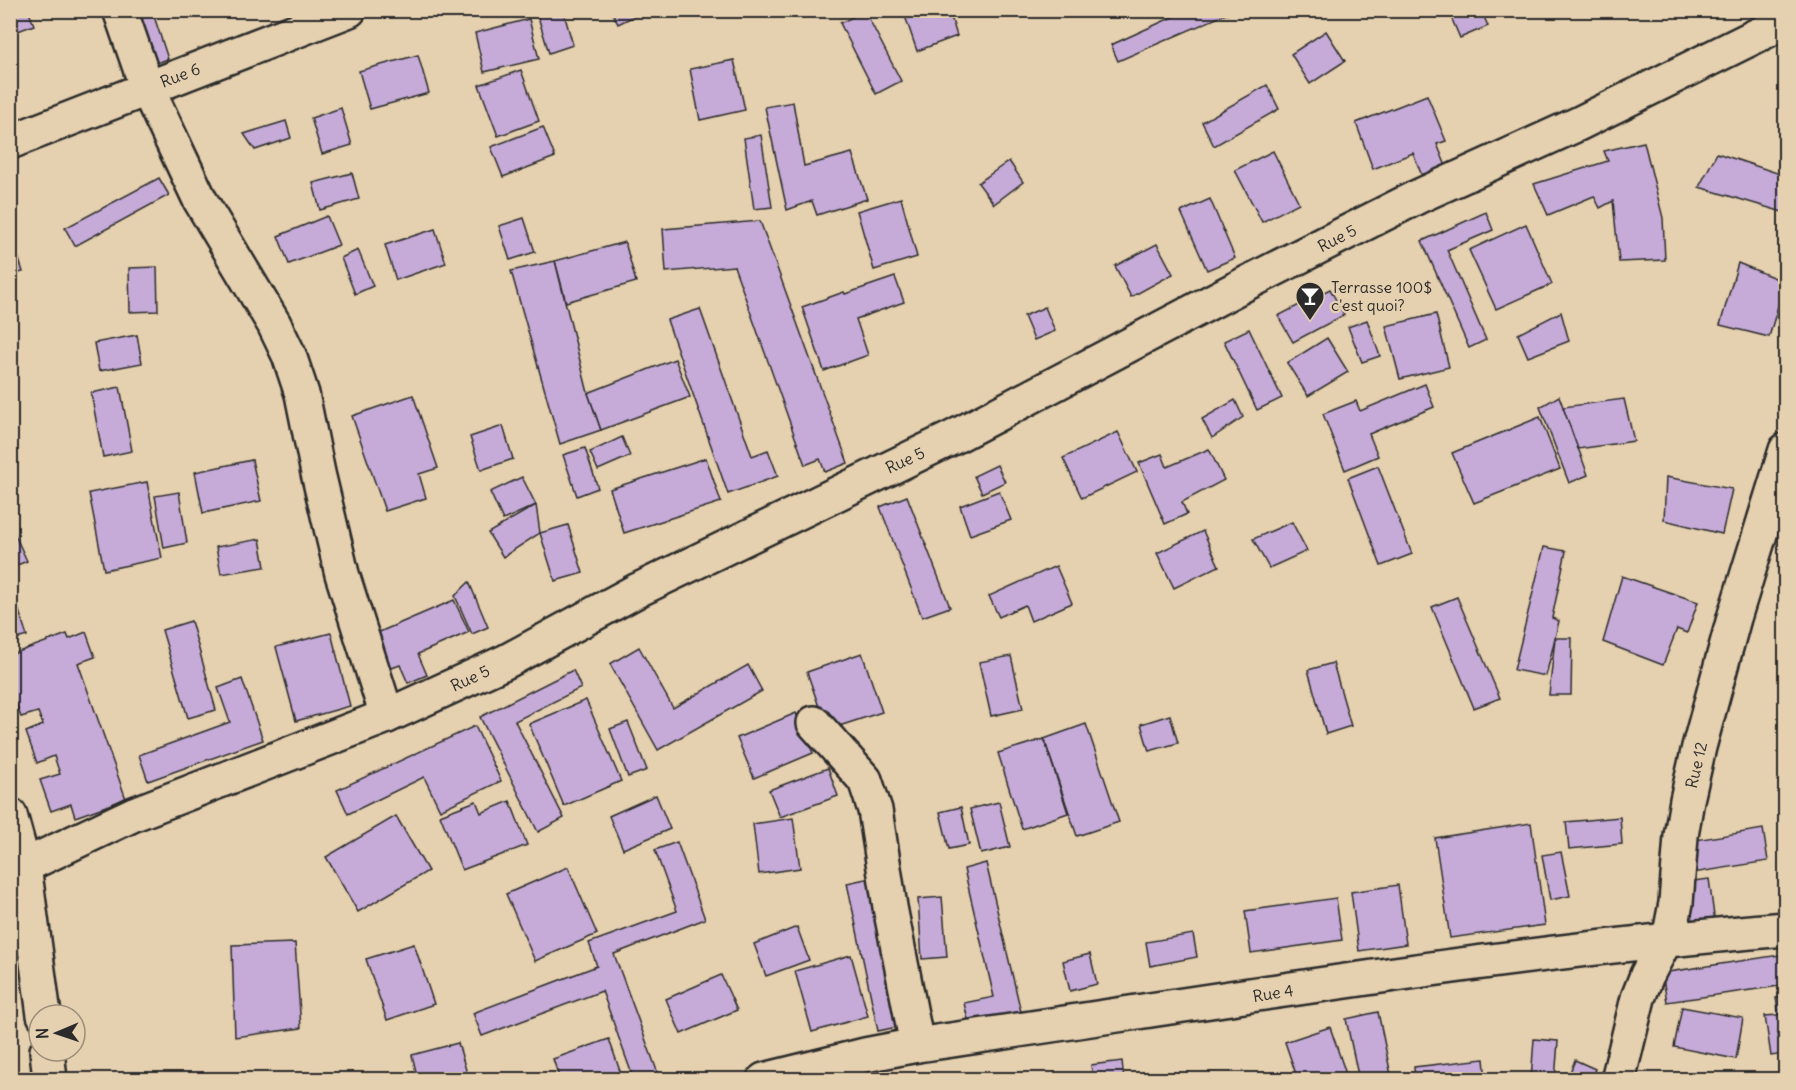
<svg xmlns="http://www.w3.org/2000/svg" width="1796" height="1090" font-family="Delius,sans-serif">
<rect width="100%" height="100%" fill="#e5d0af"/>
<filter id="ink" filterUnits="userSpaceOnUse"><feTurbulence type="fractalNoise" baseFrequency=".0167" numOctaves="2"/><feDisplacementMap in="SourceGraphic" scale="12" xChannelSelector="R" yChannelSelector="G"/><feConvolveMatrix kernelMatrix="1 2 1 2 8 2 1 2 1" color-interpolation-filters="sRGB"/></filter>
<g filter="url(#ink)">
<g fill="#c6abd9" stroke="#2b2b2b" stroke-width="1.5">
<path d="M10,10H28L34,25L10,34Z"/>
<path d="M127,10H152L168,59L145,67Z"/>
<path d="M536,10H563L573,45L549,53Z"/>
<path d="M611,10H647L618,24Z"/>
<path d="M903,10H949L957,36L917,51Z"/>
<path d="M1188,10H1230L1231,12L1118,61L1111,45Z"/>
<path d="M1448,10H1481L1488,26L1460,38Z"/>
<path d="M865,11L901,81L876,94L840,23Z"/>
<path d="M529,19L539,59L484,72L475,33Z"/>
<path d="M1326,31L1345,61L1310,84L1291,54Z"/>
<path d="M418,55L429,93L370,109L359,71Z"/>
<path d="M734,60L745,110L700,120L690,69Z"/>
<path d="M521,70L539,121L498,136L479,85Z"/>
<path d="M1267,85L1279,109L1214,146L1202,122Z"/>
<path d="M1427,95L1446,141L1437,144L1448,171L1424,181L1413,153L1373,169L1356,123Z"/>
<path d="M793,102L804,166L852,153L867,199L817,215L812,201L787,210L765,107Z"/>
<path d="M341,108L352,145L322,154L311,118Z"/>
<path d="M286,121L291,138L255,150L244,134Z"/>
<path d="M543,127L555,157L503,177L491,147Z"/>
<path d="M761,135L772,207L754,209L744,138Z"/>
<path d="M1644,142L1663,218L1665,260L1619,262L1613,201L1600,208L1594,196L1548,215L1534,184L1608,161L1604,151Z"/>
<path d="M1273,151L1299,203L1262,222L1235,170Z"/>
<path d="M1717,153L1786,176V213L1699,187Z"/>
<path d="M1009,161L1023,182L994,204L978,183Z"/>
<path d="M352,173L359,199L320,210L313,183Z"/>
<path d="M159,178L169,195L75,246L65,228Z"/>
<path d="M901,198L917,257L874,270L857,211Z"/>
<path d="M1210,199L1235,258L1207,270L1181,212Z"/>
<path d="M1486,212L1493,230L1447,250L1486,340L1469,348L1422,241Z"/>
<path d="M327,216L339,245L289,264L278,236Z"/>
<path d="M524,218L535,252L510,260L499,226Z"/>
<path d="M760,221L848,463L825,472L820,459L805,465L734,266L666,272L663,229Z"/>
<path d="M1526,224L1552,284L1496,309L1469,250Z"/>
<path d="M435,229L446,263L396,280L385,245Z"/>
<path d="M10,231L23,272L10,275Z"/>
<path d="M625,242L636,282L566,302L555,261Z"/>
<path d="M1157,244L1173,274L1131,297L1115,266Z"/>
<path d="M358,250L373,286L355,294L341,258Z"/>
<path d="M555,261L588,393L601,430L560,444L511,271Z"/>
<path d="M1738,263L1785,282L1769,337L1720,325Z"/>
<path d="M157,267L158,311L130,312L129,268Z"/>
<path d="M895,277L904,302L856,319L868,355L824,371L802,307L844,292L845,294Z"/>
<path d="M1330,289L1344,315L1293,342L1278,316Z"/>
<path d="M1045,307L1055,331L1034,340L1024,316Z"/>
<path d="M700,309L752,456L768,450L778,476L728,494L667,320Z"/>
<path d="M1561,312L1569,341L1528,357L1518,334Z"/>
<path d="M1436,314L1449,367L1400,379L1386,326Z"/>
<path d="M1367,320L1380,356L1362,362L1348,327Z"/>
<path d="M1249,329L1282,398L1257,410L1224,341Z"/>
<path d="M137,335L142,363L99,371L94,343Z"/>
<path d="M1327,338L1348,372L1308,396L1287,363Z"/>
<path d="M675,359L690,397L601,430L588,393Z"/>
<path d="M1425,384L1434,407L1369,434L1378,456L1345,470L1323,414L1356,401L1360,411Z"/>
<path d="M120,387L132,451L103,457L91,393Z"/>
<path d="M413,395L438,468L419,474L426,498L385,511L352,416Z"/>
<path d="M1559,396L1588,475L1569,483L1540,407Z"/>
<path d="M1624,399L1634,441L1578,449L1563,407Z"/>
<path d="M1235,400L1243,417L1212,438L1202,419Z"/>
<path d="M1540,417L1560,469L1474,503L1452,453Z"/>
<path d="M503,426L513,459L481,470L470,437Z"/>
<path d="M1118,432L1137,472L1082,498L1063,458Z"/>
<path d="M622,437L630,456L598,470L590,452Z"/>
<path d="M585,448L598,488L577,496L563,455Z"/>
<path d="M1209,449L1224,480L1182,502L1187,514L1165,524L1139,463L1162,454L1167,467Z"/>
<path d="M706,458L721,502L624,533L610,489Z"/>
<path d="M252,460L261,501L203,513L195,472Z"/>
<path d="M997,465L1005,482L982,493L974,476Z"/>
<path d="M1378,466L1412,554L1381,566L1348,478Z"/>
<path d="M522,477L536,505L503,520L490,492Z"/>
<path d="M1666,477L1732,489L1722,534L1664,520Z"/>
<path d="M147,482L162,558L104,570L89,493Z"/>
<path d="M999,491L1011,520L970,535L960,506Z"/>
<path d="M179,492L187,543L164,548L155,496Z"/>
<path d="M907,496L950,607L922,617L880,507Z"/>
<path d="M536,505L540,533L503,557L488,533Z"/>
<path d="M1292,522L1307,551L1269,568L1253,539Z"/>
<path d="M10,524L27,561L10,568Z"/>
<path d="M568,525L583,573L555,581L540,533Z"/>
<path d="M1203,531L1219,566L1174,588L1157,553Z"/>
<path d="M260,539L265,567L221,574L216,547Z"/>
<path d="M1544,547L1566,551L1552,618L1559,621L1546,676L1514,670Z"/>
<path d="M1056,566L1072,603L1031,621L1025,605L999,617L989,596Z"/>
<path d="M1622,576L1698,602L1687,633L1677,629L1663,665L1603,642Z"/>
<path d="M469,582L488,627L472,634L455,596Z"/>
<path d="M13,592L27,636L10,641V593Z"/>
<path d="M1457,597L1500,698L1474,708L1432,607Z"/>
<path d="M454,600L469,632L418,654L427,675L408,683L400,665L384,671L370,636Z"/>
<path d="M191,621L216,710L188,718L162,630Z"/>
<path d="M86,632L95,657L78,663L126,799L75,817L71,804L51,811L40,780L60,774L54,756L37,763L26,732L43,725L38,712L21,717L10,687V655L67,634L69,639Z"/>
<path d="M331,633L350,706L296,721L276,647Z"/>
<path d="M1555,638H1572L1571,695H1549Z"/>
<path d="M639,647L673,708L748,665L762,691L658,750L610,664Z"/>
<path d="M862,653L882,712L827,730L807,672Z"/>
<path d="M1011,656L1023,709L991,716L979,662Z"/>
<path d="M1333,663L1351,726L1326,734L1308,670Z"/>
<path d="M573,670L581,688L515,721L564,818L538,832L480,717Z"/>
<path d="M242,679L263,740L148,781L139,755L230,722L218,688Z"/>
<path d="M586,700L621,781L564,806L529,724Z"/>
<path d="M796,713L813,753L754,778L737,738Z"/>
<path d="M1170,715L1178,743L1149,751L1141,724Z"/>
<path d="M628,722L647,770L628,777L610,729Z"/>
<path d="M1086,724L1119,822L1077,836L1044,739Z"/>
<path d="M475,726L501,781L440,810L424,777L348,814L337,790Z"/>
<path d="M1044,739L1068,813L1022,829L998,753Z"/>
<path d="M828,768L838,796L780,817L769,790Z"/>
<path d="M656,795L670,829L623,849L609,816Z"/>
<path d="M476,801L481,813L510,801L527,845L462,870L440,815Z"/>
<path d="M999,802L1010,847L981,854L970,809Z"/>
<path d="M961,807L969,845L949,849L940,812Z"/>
<path d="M396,816L428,871L358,912L326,857Z"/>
<path d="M1620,817L1622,844L1569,849L1566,822Z"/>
<path d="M793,818L800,868L759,874L753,824Z"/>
<path d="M1531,823L1545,925L1450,938L1435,838Z"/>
<path d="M1763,829L1768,861L1687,874L1683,842Z"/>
<path d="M677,842L705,919L614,954L660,1079L634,1080L602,991L482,1036L473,1013L597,966L589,943L677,911L655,850Z"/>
<path d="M1561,852L1570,896L1550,900L1542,855Z"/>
<path d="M986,863L1022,1016L970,1028L964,1003L994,997L964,869Z"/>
<path d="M568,867L597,934L535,961L506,894Z"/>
<path d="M875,877L906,1025L878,1031L847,883Z"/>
<path d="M1709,879L1715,923L1692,926L1686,882Z"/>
<path d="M1398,885L1406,944L1359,951L1351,892Z"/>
<path d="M942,897L947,957L922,959L918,899Z"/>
<path d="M1336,898L1342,940L1251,953L1245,911Z"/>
<path d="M797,927L809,960L766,976L754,944Z"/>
<path d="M1193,934L1197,957L1150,966L1146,942Z"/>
<path d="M295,943L301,1028L235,1037L232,945Z"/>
<path d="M414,944L434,1004L387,1020L366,959Z"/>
<path d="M1090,954L1097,984L1070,991L1063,961Z"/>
<path d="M1786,954V985L1667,1002L1662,973Z"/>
<path d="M851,955L868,1016L812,1032L795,971Z"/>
<path d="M721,975L737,1010L681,1034L666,999Z"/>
<path d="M1786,997V1064L1784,1054L1771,1056L1765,1016L1779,1015L1776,998Z"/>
<path d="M1682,1007L1743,1018L1736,1059L1674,1047Z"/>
<path d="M1378,1012L1392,1080H1359L1346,1019Z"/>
<path d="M1330,1027L1348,1080H1298L1285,1042Z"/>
<path d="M609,1039L623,1080H560L553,1059Z"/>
<path d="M1534,1039L1558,1041L1555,1080H1531Z"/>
<path d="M458,1043L469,1080H418L412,1055Z"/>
<path d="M1484,1059L1486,1080H1415L1414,1067Z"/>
<path d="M1575,1060L1595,1069L1591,1080H1567Z"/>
<path d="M1122,1061L1124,1080H1093L1091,1065Z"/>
</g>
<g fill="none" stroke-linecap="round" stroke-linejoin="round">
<g stroke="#2b2b2b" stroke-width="38">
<g id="minor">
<path d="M120,10L147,88L200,200L274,324L289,355L302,394L318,473L342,574L387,716"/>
<path d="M10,142L349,10"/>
<path d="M814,723L865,780L875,810L890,907L917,1045"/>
<path d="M10,870L24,866L134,814L387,716L507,661L638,590L954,437L1247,283L1417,197L1578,124L1786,21"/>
<path d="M764,1080L865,1055L917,1045C1206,1003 1494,953 1786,929"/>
<path d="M1618,1080L1638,998L1647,975L1671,929L1676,903L1681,836L1687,800L1699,747L1734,618L1786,450"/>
</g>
</g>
<g stroke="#2b2b2b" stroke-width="38">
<g id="major">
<path d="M10,815L24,866L44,1015"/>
<path d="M47,1051L50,1080"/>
</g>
</g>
<use href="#minor" stroke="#e5d0af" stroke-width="33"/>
<use href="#major" stroke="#e5d0af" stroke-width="33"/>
</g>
</g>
<defs>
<g id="bar-pin" transform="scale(1.5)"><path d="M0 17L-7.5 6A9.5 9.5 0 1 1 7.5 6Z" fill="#2b2b2b" stroke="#e5d0af"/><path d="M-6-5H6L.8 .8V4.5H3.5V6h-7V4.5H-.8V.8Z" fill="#fff"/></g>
</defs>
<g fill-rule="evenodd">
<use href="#bar-pin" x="1310" y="296"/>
</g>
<g text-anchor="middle" stroke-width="4.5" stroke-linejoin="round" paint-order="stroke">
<g font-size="16" fill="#2b2b2b" stroke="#e5d0af">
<text transform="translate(180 75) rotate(-21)" y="6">Rue 6</text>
<text transform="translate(1337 238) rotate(-27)" y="6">Rue 5</text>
<text transform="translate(905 460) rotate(-25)" y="6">Rue 5</text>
<text transform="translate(470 678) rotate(-25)" y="6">Rue 5</text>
<text transform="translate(1696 765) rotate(-77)" y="6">Rue 12</text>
<text transform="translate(1273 993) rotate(-9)" y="6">Rue 4</text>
</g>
<g font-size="16" fill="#2b2b2b" stroke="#e5d0af" text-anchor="start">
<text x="1331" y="293">Terrasse 100$<tspan x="1331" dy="18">c'est quoi?</tspan></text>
</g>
</g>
<rect width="1796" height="1090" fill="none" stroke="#e5d0af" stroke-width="36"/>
<rect x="18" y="18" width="1760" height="1054" fill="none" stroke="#2b2b2b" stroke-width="2" filter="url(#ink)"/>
<g transform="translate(57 1033) rotate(268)"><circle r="28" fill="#e5d0af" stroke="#9b8e7a" stroke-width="1.5"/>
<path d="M0-4.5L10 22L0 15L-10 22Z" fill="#2b2b2b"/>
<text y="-9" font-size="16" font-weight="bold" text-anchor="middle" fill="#2b2b2b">N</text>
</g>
</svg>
